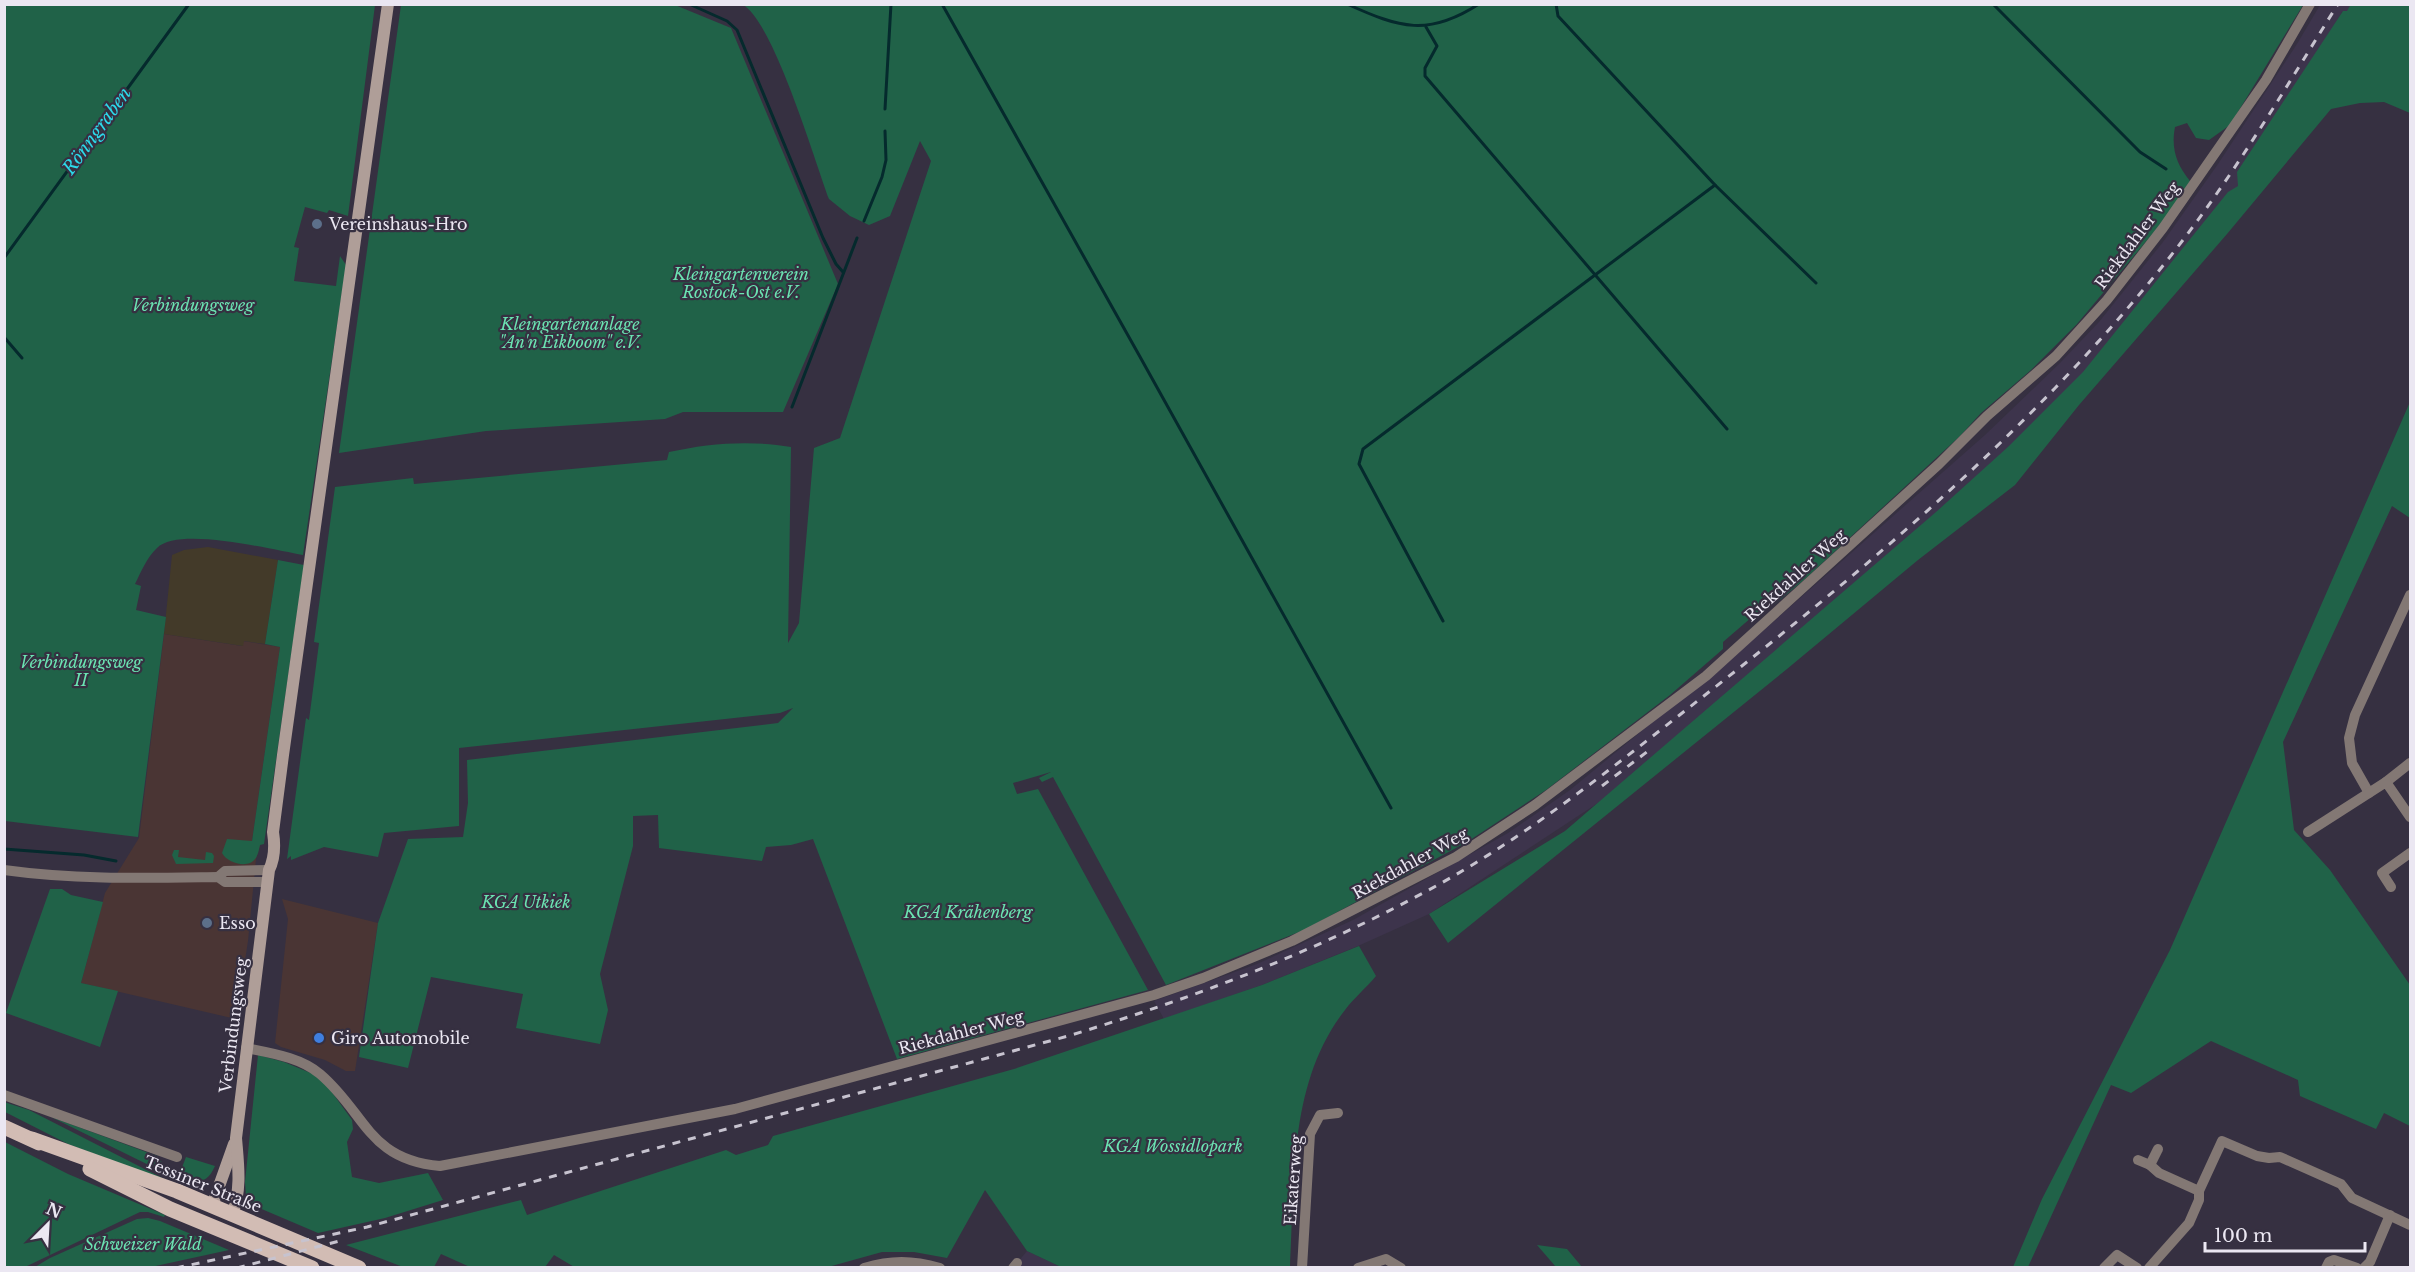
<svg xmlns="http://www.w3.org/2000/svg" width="2415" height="1272" font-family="'Libre Baskerville',serif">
<rect width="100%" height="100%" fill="#363041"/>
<g fill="#4a3534">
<path d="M164,634L242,646L243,641L280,647L252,841L260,845L256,859L248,941L236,1019L81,983L105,893L139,838Z"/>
<path d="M282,899L378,923L355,1071H346L325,1060L281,1047L275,1043L288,919Z"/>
</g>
<path fill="#433a29" d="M208,547L278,560L265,644L244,641L243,646L164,634L172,555L184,550Z"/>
<g fill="#3d344c">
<path d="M2320,5H2354L2350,13L2342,12L2240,192L2043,423L1613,793L1429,914L1358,946L1262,985L1164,1019L1154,1001L1257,964L1353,920L1508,833L1570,790L1757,636L1985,435L2060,363L2099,322L2163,242L2218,164L2297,44Z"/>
<path d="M1027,1251L1061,1267L1013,1268Z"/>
</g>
<g fill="#206248">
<path d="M2351,4L2410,5V113L2384,102L2360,103L2331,109L2227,234L2079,405L2015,485L1918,560L1787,669L1448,943L1429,914L1565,831L1936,512L2009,446L2083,372L2228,192L2238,186L2237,172L2343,11H2347Z"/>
<path d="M4,5H375L348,216L329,210L327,213L305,207L294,247L299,248L294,281L336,286L340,256L346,265L303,555C273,550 179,526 157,548C147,557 141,572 135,584L141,586L136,610L166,617L138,837L5,821Z"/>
<path d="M401,5H675L731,28L838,284L783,412H683L665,419L486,431L339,453Z"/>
<path d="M743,5H2303L2230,125L2209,140L2196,138L2187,123L2175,127C2171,148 2176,164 2190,181L2164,220L2077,324L2031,370L1981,413L1960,436L1805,579L1775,604L1752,617L1723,642V649L1670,695L1546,790L1467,842L1304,930L1166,985L1053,777L1042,782L1039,778L1051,772L1013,783L1017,794L1038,789L1148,990L897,1059L813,839L791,845L766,847L762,861L659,848L658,815L633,816V846L600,974L608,1010L600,1044L516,1028L523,994L431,977L408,1068L359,1057L378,923L408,839L463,837L468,803L467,760L778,723L793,708L780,713L459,748V826L384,833L378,857L324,847L291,860V856L287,859L306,718L309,720L319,643L314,642L335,487L413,478L414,484L667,460L669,452C709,443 751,440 791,447L788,643L799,623L814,448L840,438L931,161L920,141L890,216L869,225L850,216L829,199C815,161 773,21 743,5Z"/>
<path d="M2410,402V518L2392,506L2283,742L2294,830L2330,870L2410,985V1126L2384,1113L2376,1129L2300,1096L2298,1080L2211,1041L2131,1093L2111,1085L2028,1267H2013L2042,1199L2170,950Z"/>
<path d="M278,560L304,565L264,844L260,845C259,849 258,856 255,859C248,869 227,863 222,853L227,839L252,841L280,647L265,644Z"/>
<path d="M174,850H179L178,857L205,860L206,852L212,853L214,856L213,863L176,864L172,855Z"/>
<path d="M50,889H62L71,895L103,902L81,983L118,991L100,1047L6,1013Z"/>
<path d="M1359,946L1376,976C1366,988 1354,998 1345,1010C1288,1083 1295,1181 1290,1267H1061L1027,1251L985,1190L947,1258L914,1252H882L828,1267L576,1268L554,1255L545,1267H470L441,1254L434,1267H403L346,1245L521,1200L527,1215L726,1150L736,1155L768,1145L773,1136L1014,1069L1262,985Z"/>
<path d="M258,1055L284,1062L313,1074L326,1084L352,1120L353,1129L347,1142L352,1177L379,1183L428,1173L443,1200L385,1218L318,1233L252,1205L246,1196L245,1182Z"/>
<path d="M4,1102L29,1110L176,1185L68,1144L5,1112Z"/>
<path d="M51,1117L157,1156L164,1165L161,1171Z"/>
<path d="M5,1142L68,1174L165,1215L164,1217L148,1212H140L25,1267H5Z"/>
<path d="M186,1157L215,1166C206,1186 197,1182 178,1178Z"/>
<path d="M148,1218L160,1221L229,1250L151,1267H35L50,1258L137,1219Z"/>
<path d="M1537,1245L1567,1249L1582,1267H1556Z"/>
</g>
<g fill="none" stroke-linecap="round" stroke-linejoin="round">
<g stroke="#052a2d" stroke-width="3">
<path d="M689,4L727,21L737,30L823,238L836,264L843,272"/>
<path d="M942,4L1139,355L1391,808"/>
<path d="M1347,4C1400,28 1428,37 1479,4"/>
<path d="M1993,4L2140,152L2166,169"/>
<path d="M1426,27L1437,46L1425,68V76L1727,429"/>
<path d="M885,109L891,4"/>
<path d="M1715,185L1816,283"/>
<path d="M864,221L882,177L886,160L885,131"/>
<path d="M4,258L189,4"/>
<path d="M4,337L22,358"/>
<path d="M792,407L857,238"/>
<path d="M1443,621L1359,464L1363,449L1715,185L1558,16L1556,4"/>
<path d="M4,849L84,855L116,861"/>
</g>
<g stroke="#837874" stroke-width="10">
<path d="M2386,782L2410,763"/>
<path d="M2369,793L2352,763L2349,738L2355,715L2410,595"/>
<path d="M2308,832L2386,782L2410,817"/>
<path d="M4,870C76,880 147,878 218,877L225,882H267"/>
<path d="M218,877L225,871L269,870"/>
<path d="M2391,887L2382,873L2410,853"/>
<path d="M246,1048C270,1053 300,1057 320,1074C366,1113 368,1160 440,1166L735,1109L1154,995L1203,978L1292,941L1456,857L1535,805L1706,676L1939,464L1987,416L2056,356L2107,300L2163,228L2266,80L2310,4"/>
<path d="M4,1095L177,1157"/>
<path d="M2138,1160L2150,1165L2159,1173L2199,1191"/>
<path d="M2150,1165L2158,1149"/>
<path d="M864,1268C891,1260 912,1260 940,1268"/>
<path d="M1013,1268L1017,1263"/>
<path d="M1302,1268L1310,1134L1320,1115L1338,1113"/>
<path d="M1358,1268L1386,1259L1401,1268"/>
<path d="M2104,1268L2117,1255L2137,1268"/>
<path d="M2149,1268L2189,1223L2199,1200V1191L2222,1141L2257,1156L2269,1158L2280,1157L2341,1184L2352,1198L2410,1225"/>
<path d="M2326,1268L2329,1262L2334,1260L2357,1268"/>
<path d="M2364,1268L2370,1262L2390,1215"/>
</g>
<g stroke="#af9e98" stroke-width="12">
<path d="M212,1206L234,1144"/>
<path d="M232,1214C242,1190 238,1163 236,1138L269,870C275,858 275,845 273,832L283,755L388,4"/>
</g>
<g stroke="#d2bcb4" stroke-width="15">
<path d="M4,1127L39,1143"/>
<path d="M32,1139L177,1191L359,1268"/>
<path d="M90,1169L170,1209L312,1268"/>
</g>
<g stroke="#c7c3cf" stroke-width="3" stroke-dasharray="8 8" stroke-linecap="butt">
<path d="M1602,786L1652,748"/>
<path d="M176,1268L367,1227L1068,1036C1193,998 1310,954 1425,892C1524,839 1612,768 1700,699C1867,568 2032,430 2165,263C2230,182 2283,92 2338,4"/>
<path d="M237,1268L343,1240"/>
</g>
</g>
<g fill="#5c6f8a" stroke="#363041" stroke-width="2">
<circle cx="317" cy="224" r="6"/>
<circle cx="207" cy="923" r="6"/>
</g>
<circle fill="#3f7fe0" stroke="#363041" stroke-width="2" cx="319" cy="1038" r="6"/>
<g text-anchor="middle" stroke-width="4.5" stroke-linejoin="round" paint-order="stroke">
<g font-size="16" fill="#ebe7f2" stroke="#363041" text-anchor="start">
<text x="329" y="230">Vereinshaus-Hro</text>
<text x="219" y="929">Esso</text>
<text x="331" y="1044">Giro Automobile</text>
</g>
<g font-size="16" fill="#ebe7f2" stroke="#363041">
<text transform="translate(2137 235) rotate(-53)" y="6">Riekdahler Weg</text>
<text transform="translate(1795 575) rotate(-42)" y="6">Riekdahler Weg</text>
<text transform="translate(1410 863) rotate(-29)" y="6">Riekdahler Weg</text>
<text transform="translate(233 1025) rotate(-83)" y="6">Verbindungsweg</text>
<text transform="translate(961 1032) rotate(-15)" y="6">Riekdahler Weg</text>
<text transform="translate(1293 1180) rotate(-86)" y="6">Eikaterweg</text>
<text transform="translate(203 1184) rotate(22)" y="6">Tessiner Straße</text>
</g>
<g font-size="16" font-style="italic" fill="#6be4b2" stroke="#363041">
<text x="741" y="280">Kleingartenverein<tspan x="741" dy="18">Rostock-Ost e.V.</tspan></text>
<text x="193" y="311">Verbindungsweg</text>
<text x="570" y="330">Kleingartenanlage<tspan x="570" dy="18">"An'n Eikboom" e.V.</tspan></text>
<text x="81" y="668">Verbindungsweg<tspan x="81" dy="18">II</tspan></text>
<text x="526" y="908">KGA Utkiek</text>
<text x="968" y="918">KGA Krähenberg</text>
<text x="1173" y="1152">KGA Wossidlopark</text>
<text x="143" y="1250">Schweizer Wald</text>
</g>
<g font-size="18" font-style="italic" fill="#2cd9e9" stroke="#363041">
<text transform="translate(97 131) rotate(-54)" y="6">Rönngraben</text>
</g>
</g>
<rect width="2415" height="1272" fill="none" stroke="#ebe7f2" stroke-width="12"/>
<g transform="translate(48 1224) rotate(24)" stroke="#363041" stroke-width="4.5" paint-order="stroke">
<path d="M0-4.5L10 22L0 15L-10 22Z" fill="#ebe7f2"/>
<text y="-9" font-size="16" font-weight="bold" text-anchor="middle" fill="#ebe7f2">N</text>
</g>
<path d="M2205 1242v9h160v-9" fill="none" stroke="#ebe7f2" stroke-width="3"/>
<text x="2214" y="1242" font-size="18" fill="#ebe7f2" stroke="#363041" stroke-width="4.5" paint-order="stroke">100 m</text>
</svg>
